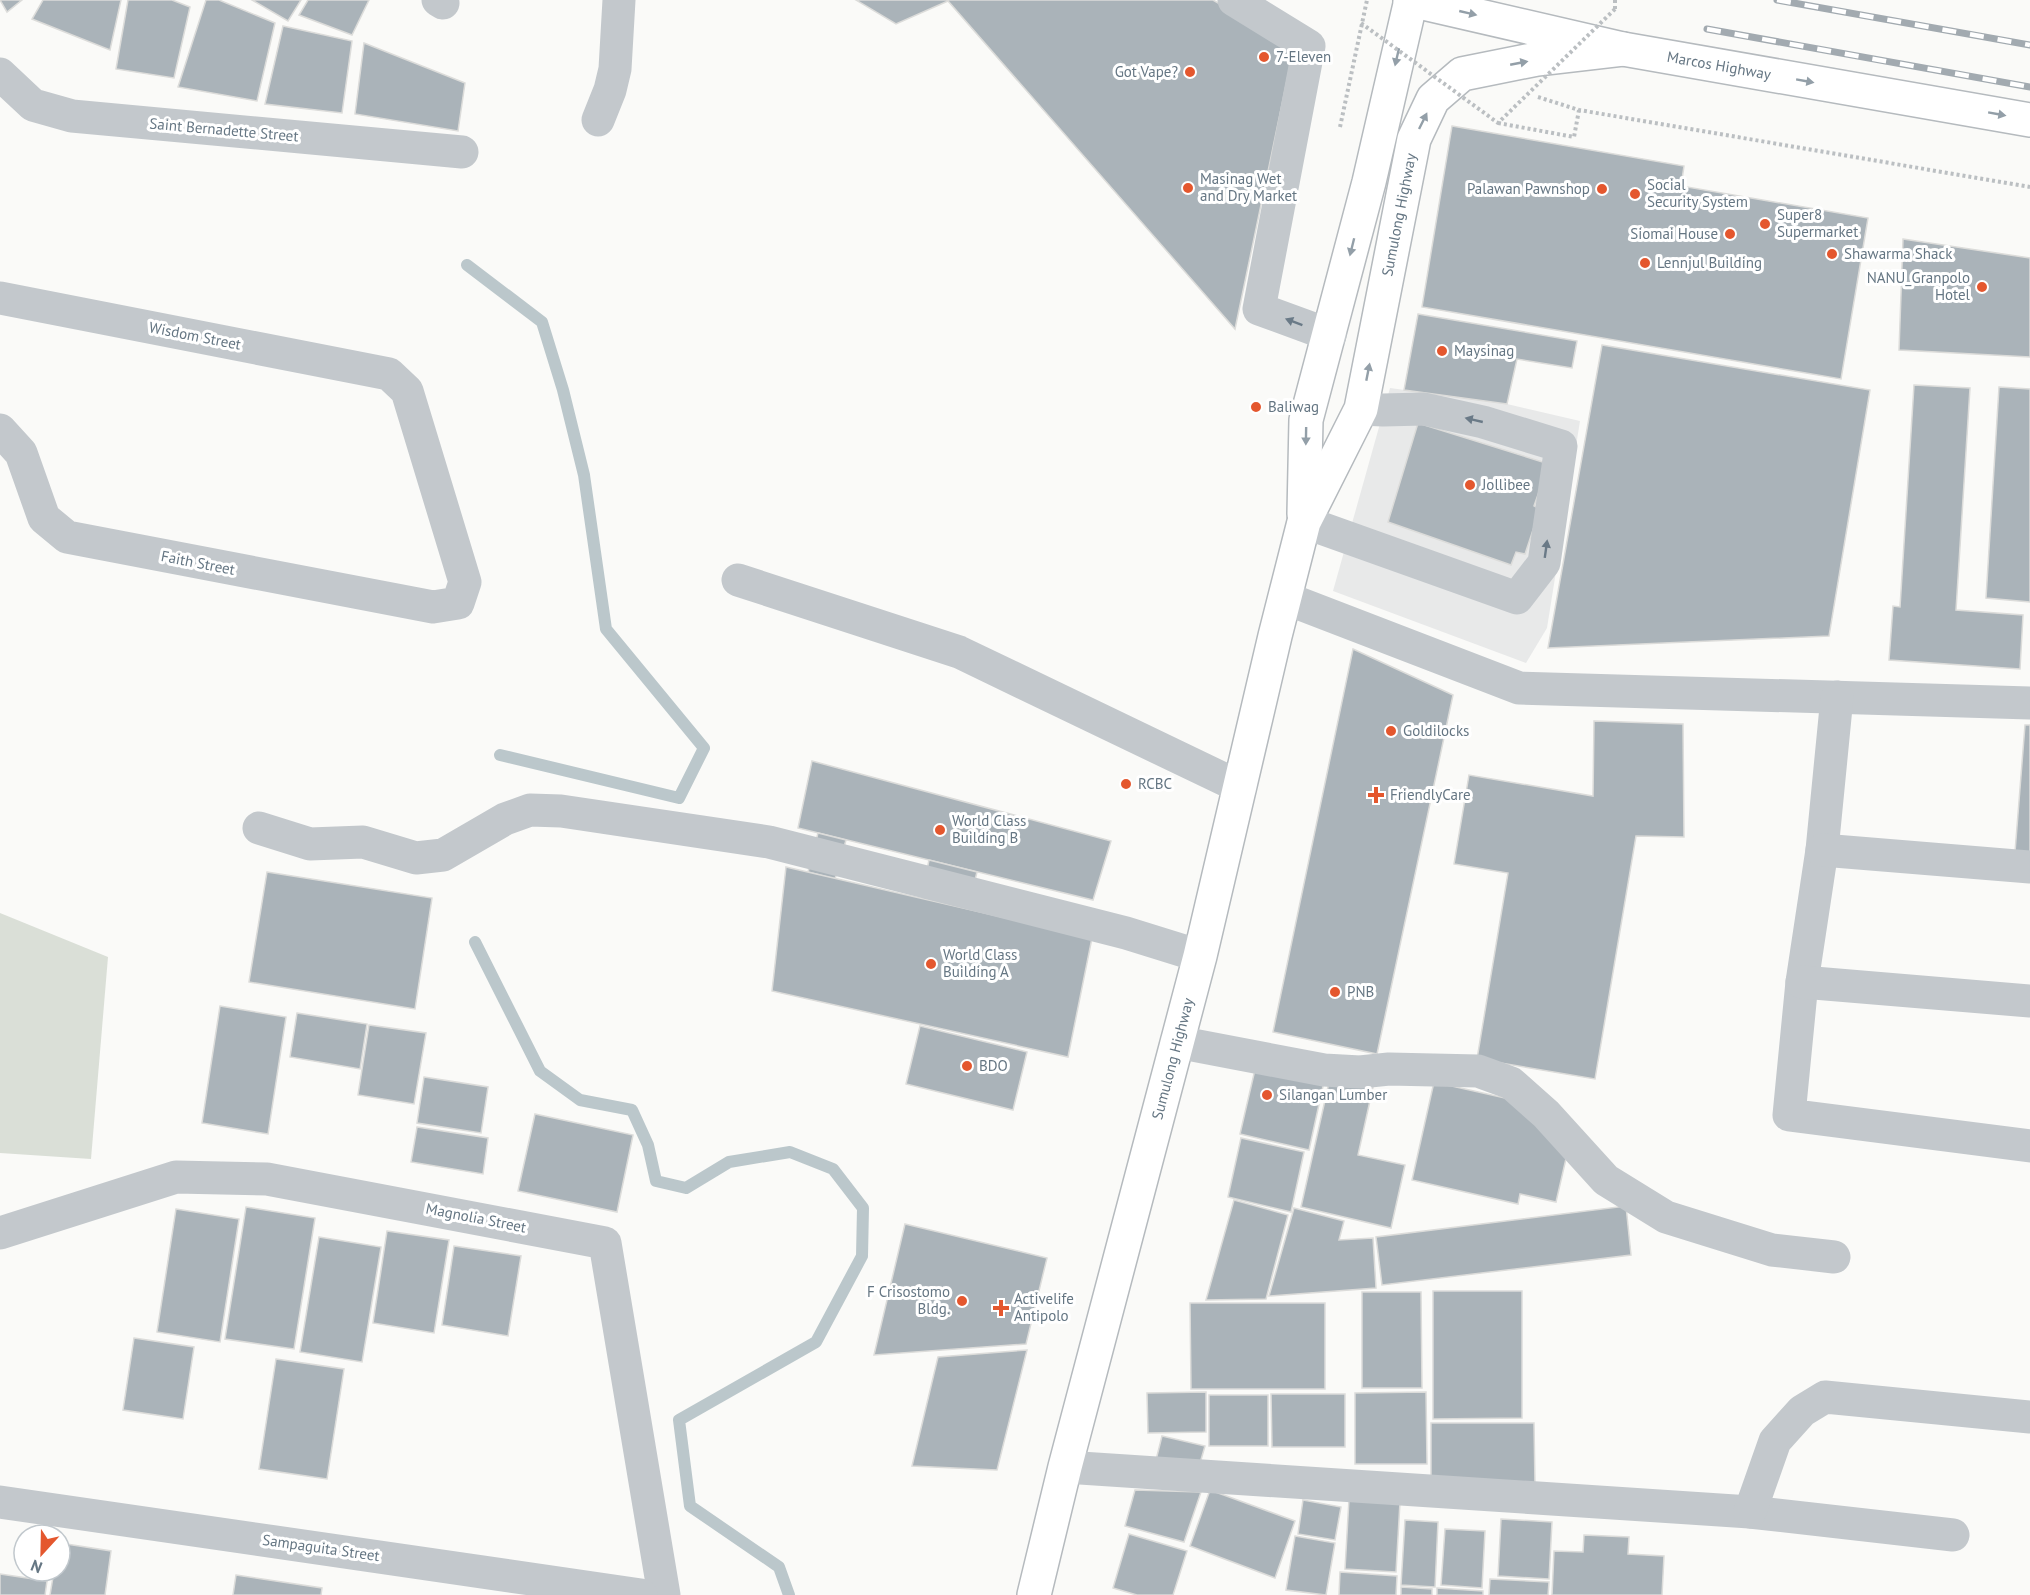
<svg xmlns="http://www.w3.org/2000/svg" width="2030" height="1595" font-family="'PT Sans',sans-serif">
<rect width="100%" height="100%" fill="#fafaf8"/>
<path fill="#e8e9e9" d="M1390,388L1507,404L1580,421L1547,628L1526,663L1333,591Z"/>
<path fill="#dadfd7" d="M0,913L108,957L91,1159L0,1153Z"/>
<g fill="none" stroke-linecap="round" stroke-linejoin="round">
<g stroke="#bbc7cb" stroke-width="12">
<path d="M467,265L542,322L563,390L584,475L606,629L704,748L679,798L500,755"/>
<path d="M475,942L540,1071L580,1100L632,1110L648,1145L656,1181L686,1188L729,1162L790,1152L833,1169L863,1208L862,1256L816,1342L679,1420L690,1506L779,1567L789,1595"/>
</g>
</g>
<g fill="#aab3b9" stroke="#dcdcda" stroke-width="1.5">
<path d="M0,0H22L7,12Z"/>
<path d="M43,0H121L110,50L32,19Z"/>
<path d="M128,0H172L190,7L174,78L116,69Z"/>
<path d="M206,0H219L275,23L257,101L178,87Z"/>
<path d="M252,0H301L288,21Z"/>
<path d="M308,0H369L352,35L299,15Z"/>
<path d="M856,0H1213L1294,47L1235,329L948,1L896,24Z"/>
<path d="M283,26L352,41L342,113L265,104Z"/>
<path d="M364,43L465,83L458,131L355,114Z"/>
<path d="M1452,126L1684,166L1681,186L1868,218L1841,379L1422,307Z"/>
<path d="M1903,239L2030,258V357L1899,350Z"/>
<path d="M1418,314L1577,341L1572,368L1517,359L1507,404L1404,390Z"/>
<path d="M1602,345L1870,390L1829,636L1548,648Z"/>
<path d="M1914,385L1970,388L1956,610L2023,615L2020,669L1889,660L1893,606L1900,607Z"/>
<path d="M1999,387L2030,389V602L1986,598Z"/>
<path d="M1418,423L1549,464L1534,506L1540,509L1525,554L1516,552L1511,565L1388,522Z"/>
<path d="M1353,649L1453,695L1377,1054L1273,1032Z"/>
<path d="M1594,721L1683,724L1684,837L1636,836L1595,1079L1477,1059L1508,873L1454,864L1469,775L1593,796Z"/>
<path d="M2025,725H2030V853L2015,852Z"/>
<path d="M812,761L1111,841L1093,900L798,828Z"/>
<path d="M818,833L846,840L835,879L808,872Z"/>
<path d="M929,860L977,872L968,909L921,899Z"/>
<path d="M786,867L1092,938L1068,1057L772,991Z"/>
<path d="M267,872L432,898L415,1009L249,982Z"/>
<path d="M220,1006L286,1017L268,1134L202,1123Z"/>
<path d="M297,1013L367,1024L360,1069L290,1057Z"/>
<path d="M369,1025L426,1033L414,1104L358,1095Z"/>
<path d="M920,1026L1027,1052L1013,1110L906,1084Z"/>
<path d="M1257,1061L1325,1077L1309,1150L1240,1134Z"/>
<path d="M424,1077L488,1087L481,1133L417,1123Z"/>
<path d="M1330,1078L1373,1087L1358,1155L1405,1165L1391,1228L1301,1207Z"/>
<path d="M1434,1082L1527,1103L1568,1150L1556,1202L1520,1194L1518,1204L1412,1180Z"/>
<path d="M535,1114L633,1135L617,1212L518,1191Z"/>
<path d="M417,1127L488,1138L483,1174L411,1162Z"/>
<path d="M1241,1138L1304,1152L1291,1212L1228,1197Z"/>
<path d="M1234,1200L1288,1215L1266,1299L1206,1300Z"/>
<path d="M1626,1206L1631,1255L1382,1285L1376,1237Z"/>
<path d="M246,1207L315,1218L294,1349L225,1339Z"/>
<path d="M1294,1208L1344,1221L1339,1240L1373,1238L1376,1288L1269,1296Z"/>
<path d="M176,1209L239,1219L220,1342L157,1332Z"/>
<path d="M905,1224L1047,1258L1026,1344L874,1355Z"/>
<path d="M387,1231L449,1240L434,1333L373,1323Z"/>
<path d="M319,1237L381,1247L362,1362L300,1352Z"/>
<path d="M454,1246L521,1256L508,1336L442,1325Z"/>
<path d="M1433,1291H1522V1418L1433,1419Z"/>
<path d="M1362,1292H1421L1422,1388H1362Z"/>
<path d="M1190,1303H1325V1389H1191Z"/>
<path d="M134,1338L194,1347L183,1419L123,1410Z"/>
<path d="M1027,1350L997,1470L912,1466L938,1357Z"/>
<path d="M276,1359L344,1369L327,1479L259,1469Z"/>
<path d="M1206,1392V1432L1148,1433L1147,1393Z"/>
<path d="M1426,1392L1427,1464H1355V1393Z"/>
<path d="M1271,1394H1345V1447H1272Z"/>
<rect x="1209" y="1395" width="59" height="51"/>
<path d="M1431,1423H1534L1535,1485H1431Z"/>
<path d="M1162,1436L1205,1446L1198,1470L1156,1460Z"/>
<path d="M1135,1490L1201,1492L1184,1542L1125,1526Z"/>
<path d="M1210,1490L1295,1521L1275,1578L1190,1546Z"/>
<path d="M1349,1499L1400,1502L1396,1572L1345,1569Z"/>
<path d="M1303,1500L1341,1507L1335,1540L1298,1534Z"/>
<path d="M1501,1519L1552,1522L1549,1579L1498,1576Z"/>
<path d="M1405,1520L1438,1522L1435,1587L1401,1585Z"/>
<path d="M1445,1529L1485,1531L1482,1588L1441,1585Z"/>
<path d="M1129,1534L1187,1551L1173,1595H1137L1113,1588Z"/>
<path d="M1584,1535L1629,1537L1628,1554L1664,1556L1662,1595H1552L1554,1551L1583,1552Z"/>
<path d="M1295,1536L1335,1543L1326,1595L1286,1590Z"/>
<path d="M60,1543L111,1551L105,1595H50L54,1571H60Z"/>
<path d="M1340,1572L1397,1576L1396,1595H1339Z"/>
<path d="M0,1574L47,1581L45,1595H0Z"/>
<path d="M236,1575L322,1588L321,1595H233Z"/>
<path d="M1490,1579L1549,1582L1548,1595H1489Z"/>
<path d="M1401,1587L1432,1589V1595H1401Z"/>
<path d="M1437,1588L1483,1591V1595H1437Z"/>
</g>
<g fill="none" stroke-linecap="round" stroke-linejoin="round">
<g stroke="#b5babe" stroke-width="36">
<g id="major">
<path id="s1" d="M1410,0L1623,49L2030,120"/>
<path d="M1304,514L1306,420L1369,182L1411,0"/>
<path id="s2" d="M1034,1595L1065,1467L1200,956L1275,636L1304,522L1361,409L1414,139L1433,99L1462,74L1537,59L1623,49"/>
</g>
</g>
<g stroke="#bbbfc2" stroke-width="4" stroke-dasharray="3 3" stroke-linecap="butt">
<path d="M1615,9V0"/>
<path d="M1538,97L1579,110L2030,187"/>
<path d="M1498,123L1574,137L1579,110"/>
<path d="M1340,127L1367,0"/>
</g>
<g stroke="#c3c8cc" stroke-width="33">
<path d="M438,0L443,3"/>
<path d="M1234,0L1309,46L1259,309L1330,335"/>
<path d="M0,74L33,105L72,116L462,152"/>
<path d="M598,120L610,90L615,69L619,0"/>
<path d="M0,298L389,374L407,391L465,582L458,603L433,607L67,537L44,518L21,453L0,430"/>
<path d="M1304,522L1517,598L1544,563L1561,446L1483,422L1424,409L1383,410L1361,409"/>
<path d="M738,580L959,652L1240,787"/>
<path d="M1285,598L1519,688L2030,703"/>
<path d="M1837,697L1822,850L1802,982L1789,1115L2030,1146"/>
<path d="M259,828L310,844L363,842L416,858L443,855L505,819L530,810L561,811L769,842L1126,933L1200,956"/>
<path d="M1822,850L2030,867"/>
<path d="M1802,982L2030,1001"/>
<path d="M1177,1042L1324,1070L1360,1072L1389,1069L1478,1071L1511,1083L1546,1114L1606,1180L1666,1217L1772,1250L1834,1257"/>
<path d="M0,1233L176,1177L267,1179L605,1243L664,1595"/>
<path d="M1065,1467L1750,1512L1953,1535"/>
<path d="M0,1502L641,1595"/>
<path d="M1750,1512L1775,1441L1802,1411L1825,1397L2030,1417"/>
</g>
<use href="#major" stroke="#fff" stroke-width="33"/>
<g stroke="#a2aab0" stroke-width="7">
<g id="rail">
<path d="M1777,0L2030,45"/>
<path d="M1707,29L2030,87"/>
</g>
</g>
<use href="#rail" stroke="#fff" stroke-width="4.5" stroke-dasharray="14" stroke-linecap="butt"/>
<path stroke="#bbbfc2" stroke-width="4" stroke-dasharray="3 3" stroke-linecap="butt" d="M1361,23L1498,123L1615,9"/>
</g>
<defs><path id="oneway-solid" d="M-6-.8H1V-3.2L6.5 0L1 3.2V.8H-6Z" transform="scale(1.5)"/></defs>
<g fill="#939fa8">
<use href="#oneway-solid" transform="translate(1468 13) rotate(13)"/>
<use href="#oneway-solid" transform="translate(1397 57) rotate(103)"/>
<use href="#oneway-solid" transform="translate(1519 63) rotate(-11)"/>
<use href="#oneway-solid" transform="translate(1805 81) rotate(10)"/>
<use href="#oneway-solid" transform="translate(1997 114) rotate(10)"/>
<use href="#oneway-solid" transform="translate(1423 121) rotate(-64)"/>
<use href="#oneway-solid" transform="translate(1352 247) rotate(104)"/>
<use href="#oneway-solid" transform="translate(1368 372) rotate(-79)"/>
<use href="#oneway-solid" transform="translate(1306 436) rotate(91)"/>
</g>
<g fill="#6a7a87">
<use href="#oneway-solid" transform="translate(1294 322) rotate(-159)"/>
<use href="#oneway-solid" transform="translate(1474 420) rotate(-167)"/>
<use href="#oneway-solid" transform="translate(1546 549) rotate(-82)"/>
</g>
<g fill="#e4572e" stroke="#fff" stroke-width="2">
<circle cx="1264" cy="57" r="6"/>
<circle cx="1190" cy="72" r="6"/>
<circle cx="1188" cy="188" r="6"/>
<circle cx="1602" cy="189" r="6"/>
<circle cx="1635" cy="194" r="6"/>
<circle cx="1765" cy="224" r="6"/>
<circle cx="1730" cy="234" r="6"/>
<circle cx="1832" cy="254" r="6"/>
<circle cx="1645" cy="263" r="6"/>
<circle cx="1982" cy="287" r="6"/>
<circle cx="1442" cy="351" r="6"/>
<circle cx="1256" cy="407" r="6"/>
<circle cx="1470" cy="485" r="6"/>
<circle cx="1391" cy="731" r="6"/>
<circle cx="1126" cy="784" r="6"/>
<path d="M1373 786h6v6h6v6h-6v6h-6v-6h-6v-6h6z"/>
<circle cx="940" cy="830" r="6"/>
<circle cx="931" cy="964" r="6"/>
<circle cx="1335" cy="992" r="6"/>
<circle cx="967" cy="1066" r="6"/>
<circle cx="1267" cy="1095" r="6"/>
<circle cx="962" cy="1301" r="6"/>
<path d="M998 1299h6v6h6v6h-6v6h-6v-6h-6v-6h6z"/>
</g>
<g text-anchor="middle" stroke-width="6" stroke-linejoin="round" paint-order="stroke">
<g font-size="15" fill="#657683" stroke="#fff" text-anchor="start">
<text x="1276" y="62">7-Eleven</text>
<text x="1178" y="77" text-anchor="end">Got Vape?</text>
<text x="1200" y="184">Masinag Wet<tspan x="1200" dy="17">and Dry Market</tspan></text>
<text x="1647" y="190">Social<tspan x="1647" dy="17">Security System</tspan></text>
<text x="1590" y="194" text-anchor="end">Palawan Pawnshop</text>
<text x="1777" y="220">Super8<tspan x="1777" dy="17">Supermarket</tspan></text>
<text x="1718" y="239" text-anchor="end">Siomai House</text>
<text x="1844" y="259">Shawarma Shack</text>
<text x="1657" y="268">Lennjul Building</text>
<text x="1970" y="283" text-anchor="end">NANU_Granpolo<tspan x="1970" dy="17">Hotel</tspan></text>
<text x="1454" y="356">Maysinag</text>
<text x="1268" y="412">Baliwag</text>
<text x="1482" y="490">Jollibee</text>
<text x="1403" y="736">Goldilocks</text>
<text x="1138" y="789">RCBC</text>
<text x="1390" y="800">FriendlyCare</text>
<text x="952" y="826">World Class<tspan x="952" dy="17">Building B</tspan></text>
<text x="943" y="960">World Class<tspan x="943" dy="17">Building A</tspan></text>
<text x="1347" y="997">PNB</text>
<text x="979" y="1071">BDO</text>
<text x="1279" y="1100">Silangan Lumber</text>
<text x="950" y="1297" text-anchor="end">F Crisostomo<tspan x="950" dy="17">Bldg.</tspan></text>
<text x="1014" y="1304">Activelife<tspan x="1014" dy="17">Antipolo</tspan></text>
</g>
<g font-size="15" fill="#657683" stroke="#fff">
<text dy="5" stroke="none"><textPath href="#s1" startOffset="316">Marcos Highway</textPath></text>
<text transform="translate(224 130) rotate(5)" y="5">Saint Bernadette Street</text>
<text dy="5" stroke="none"><textPath href="#s2" startOffset="1431">Sumulong Highway</textPath></text>
<text transform="translate(195 336) rotate(11)" y="5">Wisdom Street</text>
<text transform="translate(198 563) rotate(11)" y="5">Faith Street</text>
<text dy="5" stroke="none"><textPath href="#s2" startOffset="554">Sumulong Highway</textPath></text>
<text transform="translate(476 1218) rotate(11)" y="5">Magnolia Street</text>
<text transform="translate(321 1548) rotate(8)" y="5">Sampaguita Street</text>
</g>
</g>
<g transform="translate(42 1553) rotate(202)"><circle r="28" fill="#ffffff" stroke="#c1c8cd" stroke-width="1.5"/>
<path d="M0-4.5L10 22L0 15L-10 22Z" fill="#e4572e"/>
<text y="-9" font-size="16" font-weight="bold" text-anchor="middle" fill="#657683">N</text>
</g>
</svg>
